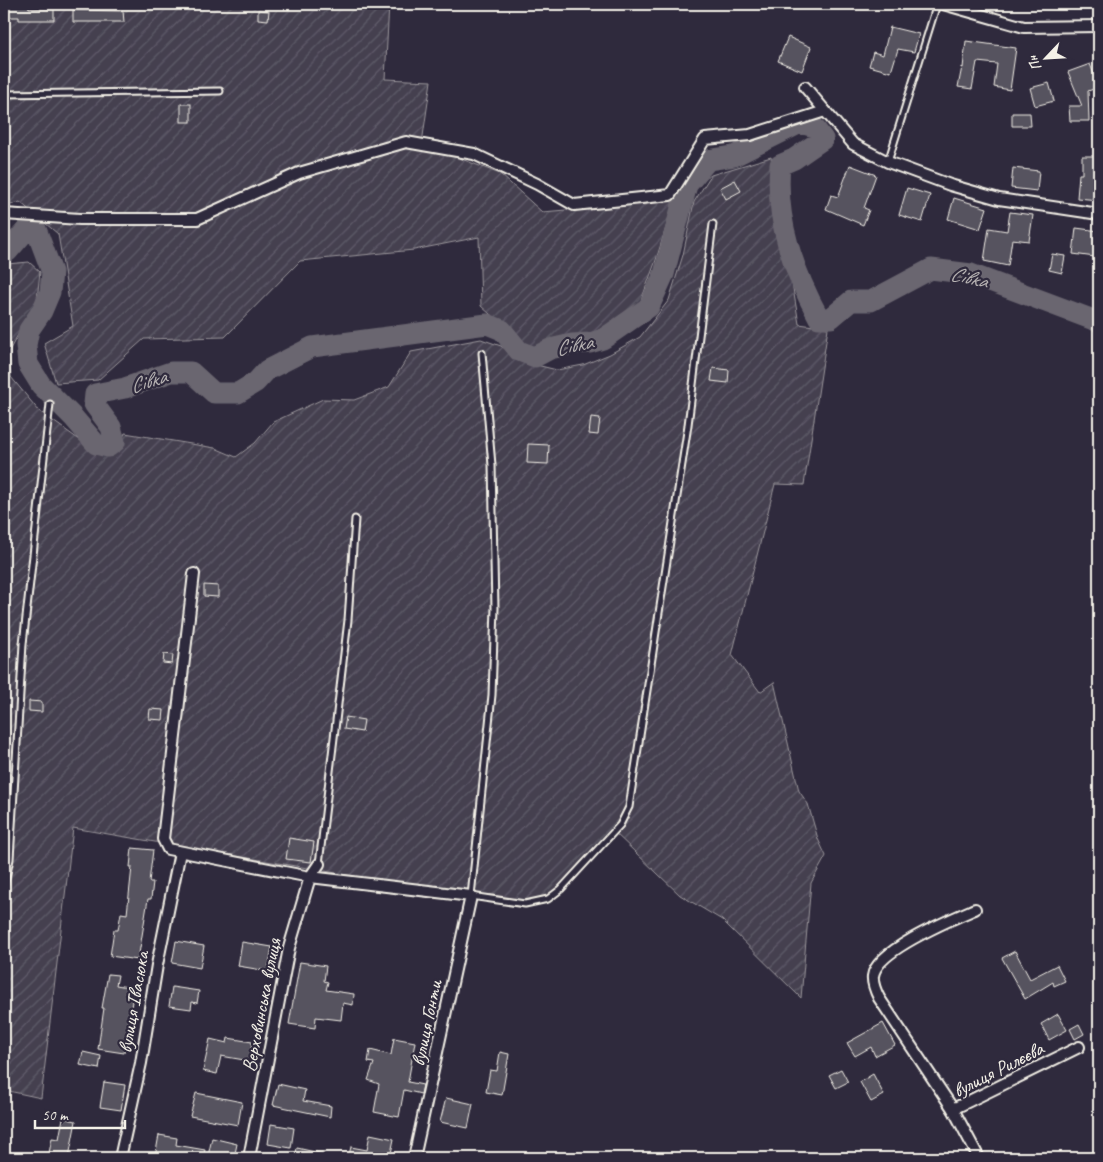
<svg xmlns="http://www.w3.org/2000/svg" width="1103" height="1162" font-family="Caveat,sans-serif">
<defs>
<pattern id="garden-furrows" width="10" height="10" patternUnits="userSpaceOnUse" patternTransform="scale(1.25)"><rect width="10" height="10" fill="#454050"/><path d="M-1 1l2-2M0 10L10 0M9 11l2-2" fill="none" stroke="#605c69"/></pattern>
</defs>
<rect width="100%" height="100%" fill="#2f2a3d"/>
<filter id="ink" filterUnits="userSpaceOnUse"><feTurbulence type="fractalNoise" baseFrequency=".02" numOctaves="2"/><feDisplacementMap in="SourceGraphic" scale="10" xChannelSelector="R" yChannelSelector="G"/><feConvolveMatrix kernelMatrix="1 2 1 2 8 2 1 2 1" color-interpolation-filters="sRGB"/></filter>
<g filter="url(#ink)">
<g fill="url(#garden-furrows)" stroke="#9c989c">
<path d="M4,4H389L385,79L431,81L421,150L454,156L500,174L542,212L674,201L656,260L639,306L587,337L528,348L481,306L479,237L414,250L300,261L225,337L144,339L98,380L56,383L44,343L73,326L58,234L20,202L4,207Z"/>
<path d="M771,157L799,324L828,328L804,485L775,484L732,655L760,692L774,682L799,791L808,804L818,839L826,856L811,883L801,998L722,920L680,895L613,831L555,895L537,903L471,896L73,828L41,1098L4,1090V267L7,264L29,262L40,272L37,300L9,351L11,377L39,411L74,436L100,454L116,453L125,433L215,448L236,457L255,443L273,422L323,399L354,400L389,387L411,352L481,339L501,346L524,362L557,370L583,365L610,354L640,337L669,300L683,255L694,202L711,175Z"/>
</g>
<g fill="none" stroke-linecap="round" stroke-linejoin="round">
<path stroke="#6a6670" stroke-width="21" d="M4,253L8,251L28,228L36,229L52,272L50,292L42,311L29,330L26,345L28,364L41,385L73,417L96,444L108,447L115,442L111,427L94,404L95,394L125,388L171,372H191L214,393H238L256,382L267,370L312,347L487,324L502,330L519,351L535,357L550,349L572,344L590,343L603,339L649,307L664,274L687,185L708,160L734,156L800,123L814,127L823,139L794,159L780,165C775,220 793,270 819,318H831L851,301H871L931,269L971,274L1099,322"/>
</g>
<g fill="#56525f" stroke="#f4f1e8">
<path d="M28,5L29,8L54,9V20H19V17H4V6Z"/>
<path d="M73,10L123,11L124,22H73Z"/>
<path d="M258,10L269,11L268,20L258,19Z"/>
<path d="M890,27L919,34L914,52L898,49L891,72L869,66L873,52L883,55Z"/>
<path d="M788,37L811,47L802,71L778,61Z"/>
<path d="M966,41L1016,48L1010,90L994,87L997,64L977,62L972,89L958,87L962,67L963,68Z"/>
<path d="M1090,64L1099,87L1088,91L1089,121H1070L1069,106H1082L1068,72Z"/>
<path d="M1049,83L1054,101L1035,106L1030,88Z"/>
<rect x="181" y="104" width="10" height="18"/>
<path d="M1012,113H1030L1031,126H1012Z"/>
<path d="M1082,156H1099V200L1077,198L1079,174H1082Z"/>
<path d="M850,165L876,175L864,208L869,210L863,225L826,209L831,195L838,197Z"/>
<path d="M1013,168L1039,171L1037,191L1011,188Z"/>
<path d="M735,180L741,191L726,199L720,188Z"/>
<path d="M907,188L930,195L922,222L899,215Z"/>
<path d="M954,198L987,208L980,229L948,219Z"/>
<path d="M1010,212L1033,215L1029,241L1012,239L1008,266L984,261L989,228L1007,231Z"/>
<path d="M1076,228L1099,231L1095,257L1073,254Z"/>
<path d="M1052,254L1065,256L1062,273L1049,270Z"/>
<path d="M713,368L729,370L728,383L711,381Z"/>
<path d="M591,417L600,418L598,435L589,434Z"/>
<path d="M528,444L549,445L548,464L527,463Z"/>
<path d="M204,585L218,586V597L204,596Z"/>
<path d="M164,654L173,655L172,664L163,663Z"/>
<path d="M29,701L42,702V712L29,711Z"/>
<path d="M150,709L164,710L163,720L149,719Z"/>
<path d="M346,717L364,720L362,732L344,729Z"/>
<path d="M289,838L314,842L311,862L286,859Z"/>
<path d="M132,848L153,850L149,882H153L151,899H148L138,960L110,956L114,930H118L121,913L127,914L132,867H130Z"/>
<path d="M176,941L204,946L200,968L172,963Z"/>
<path d="M242,942L272,947L268,971L238,966Z"/>
<path d="M1015,951L1030,979L1057,965L1065,981L1054,986L1053,982L1025,999L1002,958Z"/>
<path d="M300,962L326,966L324,981L328,982L326,990L354,994L353,1005L343,1003L341,1020L316,1017L315,1028L289,1024Z"/>
<path d="M108,974L118,975L116,985L134,988L124,1053L98,1049L104,1008H102Z"/>
<path d="M172,987L199,991L197,1003L192,1002L191,1009L169,1006Z"/>
<path d="M1058,1014L1067,1030L1049,1040L1041,1024Z"/>
<path d="M883,1023L895,1045L875,1056L871,1047L855,1056L847,1043Z"/>
<path d="M1079,1024L1084,1034L1075,1039L1070,1029Z"/>
<path d="M228,1038L252,1042L250,1061L221,1056L217,1074L203,1071L210,1039L227,1043Z"/>
<path d="M394,1038L415,1042L408,1082L423,1085L421,1094L404,1090L399,1117L374,1112L379,1084L368,1080L374,1063L368,1062L370,1050L391,1055Z"/>
<path d="M83,1052L101,1056L99,1069L80,1065Z"/>
<path d="M500,1052L509,1054L502,1095L486,1092L490,1070L497,1071Z"/>
<path d="M841,1069L848,1082L836,1088L829,1075Z"/>
<path d="M873,1074L884,1095L871,1102L860,1082Z"/>
<path d="M104,1082L125,1085L121,1110L100,1107Z"/>
<path d="M278,1084L305,1090L303,1101L331,1106L330,1117L273,1105Z"/>
<path d="M196,1093L242,1102L238,1125L190,1116Z"/>
<path d="M446,1098L473,1104L468,1128L440,1122Z"/>
<path d="M63,1118L76,1121L69,1157L49,1153L52,1138L59,1139Z"/>
<path d="M271,1124L294,1128L291,1148L268,1144Z"/>
<path d="M370,1134L394,1139L390,1158H348L351,1147L367,1150Z"/>
<path d="M159,1135L177,1138L176,1145L205,1150L203,1158L155,1157Z"/>
<path d="M212,1138L237,1144L234,1158H218L208,1156Z"/>
<path d="M297,1148L324,1154V1158H295Z"/>
</g>
<g fill="none" stroke-linecap="round" stroke-linejoin="round">
<g stroke="#f4f1e8" stroke-width="9">
<g id="lane">
<path d="M4,94L220,91"/>
<path d="M888,162L937,4"/>
<path d="M482,353L492,465L495,608L492,695L471,896L525,904L548,899L561,889L620,825L629,807L688,425L713,224"/>
<path d="M319,864L348,620L355,519"/>
<path d="M4,887L10,859L23,644L50,404"/>
</g>
</g>
<g stroke="#f4f1e8" stroke-width="14">
<g id="street">
<path d="M943,4L1024,27L1099,26"/>
<path d="M805,87L853,144L888,162L950,185L999,199L1099,214"/>
<path d="M4,214L80,219H197L299,173L406,142L474,154L537,184L574,205L670,195L705,139L750,135L825,111"/>
<path d="M194,574L163,839L168,849L310,877L471,896L414,1158"/>
<path d="M953,1109L879,998C876,992 872,984 873,976C876,950 952,919 975,909"/>
<path d="M120,1158L141,1063L157,965L180,852"/>
<path d="M249,1158L289,948L310,877L319,864"/>
<path d="M979,1158L953,1109L1079,1047"/>
</g>
</g>
<use href="#lane" stroke="#2f2a3d" stroke-width="5"/>
<use href="#street" stroke="#2f2a3d" stroke-width="10"/>
</g>
</g>
<g text-anchor="middle" stroke-width="4.5" stroke-linejoin="round" paint-order="stroke">
<g font-size="20" fill="#f4f1e8" stroke="#2f2a3d">
<text transform="translate(133 1002) rotate(-80)" y="7">вулиця Івасюка</text>
<text transform="translate(261 1005) rotate(-79)" y="7">Верховинська вулиця</text>
<text transform="translate(426 1023) rotate(-78)" y="7">вулиця Гонти</text>
<text transform="translate(998 1069) rotate(-27)" y="7">вулиця Рилєєва</text>
</g>
<g font-size="21" font-style="italic" fill="#b6b2b2" stroke="#2f2a3d">
<text transform="translate(969 277) rotate(13)" y="7">Сівка</text>
<text transform="translate(574 345) rotate(-12)" y="7">Сівка</text>
<text transform="translate(148 381) rotate(-17)" y="7">Сівка</text>
</g>
</g>
<rect width="1103" height="1162" fill="none" stroke="#2f2a3d" stroke-width="20"/>
<rect x="10" y="10" width="1083" height="1142" fill="none" stroke="#f4f1e8" stroke-width="2" filter="url(#ink)"/>
<g transform="translate(1046 58) rotate(245)" stroke="#2f2a3d" stroke-width="4" paint-order="stroke">
<path d="M0-4L9 19L0 12L-9 19Z" fill="#f4f1e8"/>
<text y="-8" font-size="14" font-weight="bold" text-anchor="middle" fill="#f4f1e8">Пн</text>
</g>
<path d="M35 1120v8h90v-8" fill="none" stroke="#f4f1e8" stroke-width="2.5"/>
<text x="42" y="1120" font-size="15" fill="#f4f1e8" stroke="#2f2a3d" stroke-width="4" paint-order="stroke">50 m</text>
</svg>
